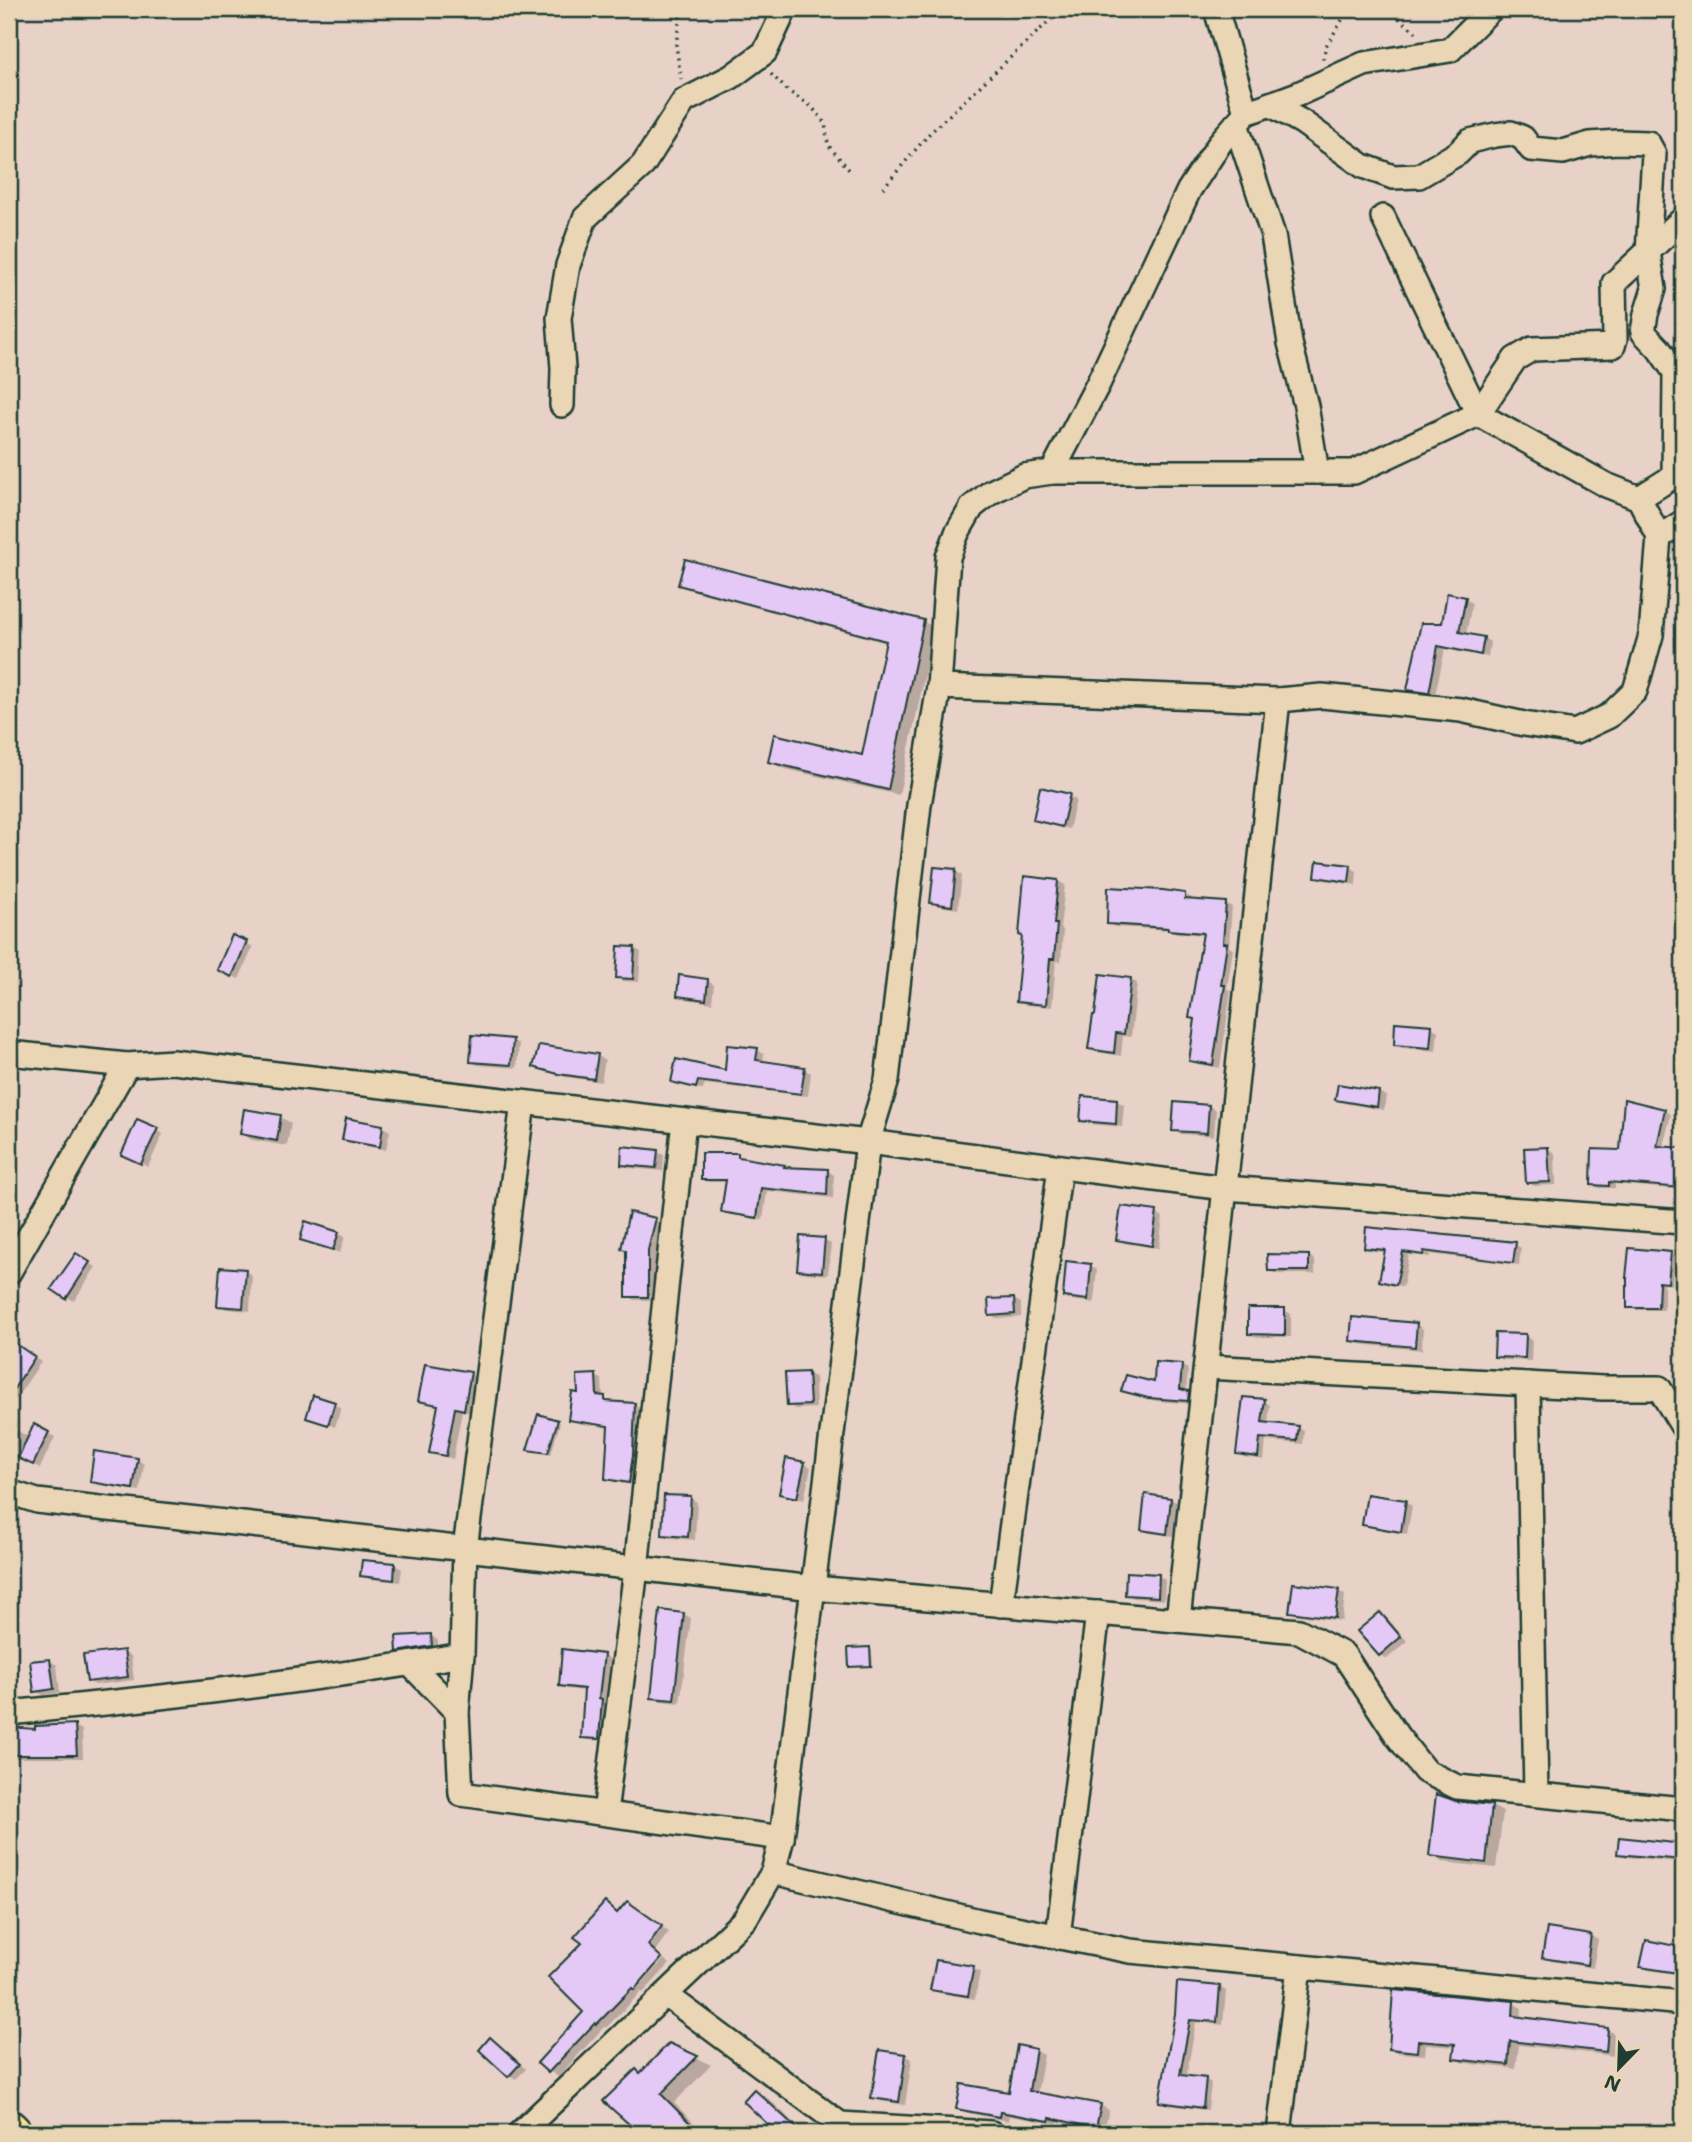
<svg xmlns="http://www.w3.org/2000/svg" width="1692" height="2142" font-family="'Shantell Sans',sans-serif">
<rect width="100%" height="100%" fill="#e8d2c8"/>
<filter id="ink" filterUnits="userSpaceOnUse"><feTurbulence type="fractalNoise" baseFrequency=".0143" numOctaves="2"/><feDisplacementMap in="SourceGraphic" scale="14" xChannelSelector="R" yChannelSelector="G"/><feConvolveMatrix kernelMatrix="1 2 1 2 8 2 1 2 1" color-interpolation-filters="sRGB"/></filter>
<g filter="url(#ink)">
<g fill="#0003">
<path d="M686,562L924,622L935,628L899,795L781,768L770,761L863,757L887,643L691,590L680,584Z"/>
<path d="M1465,599L1472,603L1466,635L1484,638L1490,642L1488,657L1445,649L1435,695L1415,693L1409,690L1443,625Z"/>
<path d="M1683,636V734L1679,732L1673,637Z"/>
<path d="M1069,796L1076,800L1069,829L1042,823L1035,819Z"/>
<path d="M1350,867L1357,871L1356,885L1324,880L1317,877Z"/>
<path d="M955,871L962,875L958,909L938,906L931,902Z"/>
<path d="M1058,881L1065,885L1060,928L1063,930L1061,962L1056,961L1052,1007L1025,1005L1018,1001Z"/>
<path d="M1185,895L1192,898L1191,901L1225,903L1232,907L1229,947L1233,949L1227,989L1231,991L1220,1068L1197,1064L1191,1060L1197,1021L1191,1017L1205,935L1176,933L1172,930L1115,927L1109,923Z"/>
<path d="M246,943L253,947L239,979L225,973Z"/>
<path d="M634,948L641,952L639,982L624,981L618,977Z"/>
<path d="M1130,979L1137,983L1131,1037L1123,1036L1121,1056L1097,1052L1090,1049Z"/>
<path d="M708,981L714,985L712,1003L686,999L679,995Z"/>
<path d="M1431,1027L1438,1031L1436,1051L1402,1048L1395,1044Z"/>
<path d="M512,1040L519,1044L517,1068L478,1065L471,1061Z"/>
<path d="M540,1047L598,1056L605,1060L601,1082L566,1077L542,1070L535,1066Z"/>
<path d="M757,1050L764,1054L763,1063L804,1069L811,1073L808,1096L705,1084L703,1090L673,1081L727,1073Z"/>
<path d="M1379,1092L1386,1096L1384,1110L1344,1103L1337,1099Z"/>
<path d="M1117,1101L1124,1105L1122,1127L1089,1124L1082,1120Z"/>
<path d="M1209,1106L1216,1110L1214,1136L1181,1134L1174,1130Z"/>
<path d="M1664,1110L1671,1114L1663,1148L1683,1150V1190L1615,1184V1188H1599L1592,1184Z"/>
<path d="M280,1117L291,1123L287,1146L252,1140L241,1134Z"/>
<path d="M347,1120L383,1127L390,1131L386,1150L350,1143L344,1140Z"/>
<path d="M157,1130L163,1134L148,1167L130,1158Z"/>
<path d="M1548,1149L1555,1153L1556,1185L1534,1186L1527,1182Z"/>
<path d="M657,1152L664,1155L663,1171L629,1168L623,1164Z"/>
<path d="M737,1155L744,1158L789,1169L828,1171L834,1175L833,1198L767,1191L763,1220L729,1214L723,1211L727,1182H709L702,1179Z"/>
<path d="M1156,1213L1163,1217L1159,1248L1124,1243L1118,1239Z"/>
<path d="M655,1220L662,1224L655,1254L654,1300H635L628,1296V1251L623,1248Z"/>
<path d="M338,1233L345,1237L340,1253L302,1240Z"/>
<path d="M824,1240L831,1244L828,1275L805,1273L798,1269Z"/>
<path d="M1515,1244L1521,1248L1519,1265L1430,1254V1257L1409,1255L1403,1287L1381,1280L1386,1252L1372,1251L1366,1247Z"/>
<path d="M1670,1254L1676,1257L1673,1285L1664,1284V1310H1635L1629,1307Z"/>
<path d="M76,1255L96,1267L74,1301L54,1289Z"/>
<path d="M1309,1256L1315,1260V1274H1276L1269,1270Z"/>
<path d="M1090,1265L1097,1269L1094,1303L1071,1300L1065,1296Z"/>
<path d="M245,1271L252,1275L250,1311L226,1309L219,1305Z"/>
<path d="M1014,1299L1021,1303V1317L997,1319L990,1315Z"/>
<path d="M1284,1310L1291,1314V1337H1257L1250,1333Z"/>
<path d="M1417,1325L1423,1329L1422,1350L1358,1344L1352,1340Z"/>
<path d="M1525,1336L1532,1340L1531,1361L1503,1360L1496,1356Z"/>
<path d="M10,1341L41,1362L9,1409V1343Z"/>
<path d="M426,1366L471,1374L477,1378L471,1413L462,1411L453,1459L431,1452L440,1407L420,1400Z"/>
<path d="M1182,1366L1188,1369L1186,1392L1194,1396V1404L1156,1401L1124,1390L1155,1384Z"/>
<path d="M808,1374L815,1377L816,1408L795,1409L789,1405Z"/>
<path d="M595,1376L602,1379L603,1398L611,1402L634,1405L641,1409L635,1485L613,1482L607,1478L610,1428L577,1423L570,1420L579,1395Z"/>
<path d="M1264,1401L1270,1405L1268,1424L1298,1428L1304,1431L1303,1444L1266,1441L1264,1460L1244,1457L1238,1453Z"/>
<path d="M334,1404L341,1408L335,1427L308,1417Z"/>
<path d="M557,1421L560,1423L551,1454L532,1450Z"/>
<path d="M9,1427L30,1437L35,1427L55,1437L40,1468L9,1453Z"/>
<path d="M138,1460L144,1464L140,1491L99,1485L92,1481Z"/>
<path d="M804,1463L811,1467L804,1500L780,1493Z"/>
<path d="M690,1498L697,1502L695,1540L670,1538L664,1534Z"/>
<path d="M1171,1499L1178,1503L1174,1536L1149,1533L1142,1529Z"/>
<path d="M1405,1502L1412,1506L1407,1534L1371,1528L1364,1524Z"/>
<path d="M395,1565L402,1569L400,1582L369,1579L362,1575Z"/>
<path d="M1159,1576L1165,1580L1164,1600L1134,1598L1127,1594Z"/>
<path d="M1338,1591L1345,1595L1342,1621L1298,1615L1291,1611Z"/>
<path d="M684,1614L691,1618L680,1703L659,1701L653,1697Z"/>
<path d="M1380,1614L1387,1618L1407,1641L1387,1659L1380,1655Z"/>
<path d="M431,1636L438,1640V1649L405,1654L398,1651Z"/>
<path d="M870,1649L872,1651L873,1667L851,1666Z"/>
<path d="M124,1652L131,1656L134,1680L95,1685L88,1681Z"/>
<path d="M604,1655L610,1659L605,1702L608,1704L605,1741L589,1740L583,1737L586,1691L567,1689L561,1685Z"/>
<path d="M50,1661L57,1665L60,1693L43,1695L36,1691Z"/>
<path d="M75,1726L82,1730L83,1758H9V1729L37,1730Z"/>
<path d="M1455,1803L1492,1806L1503,1812L1496,1868L1442,1862L1431,1855Z"/>
<path d="M1670,1843L1683,1846V1885L1674,1881L1677,1862L1626,1857L1619,1853Z"/>
<path d="M606,1905L619,1914L636,1908L669,1932L655,1951L661,1957L630,1991H635L664,1959L670,1964L643,1993L641,1992L606,2028L604,2027L558,2077L539,2063L585,2012L584,1943Z"/>
<path d="M1591,1936L1598,1940L1593,1968L1551,1961L1544,1957Z"/>
<path d="M1680,1949L1683,1951V1975L1648,1970L1642,1966Z"/>
<path d="M973,1968L980,1972L975,1999L939,1993L932,1989Z"/>
<path d="M1220,1987L1226,1991L1223,2025L1196,2022L1186,2078L1205,2079L1211,2083L1208,2110L1167,2105L1161,2101L1176,2014Z"/>
<path d="M1513,2003L1522,2008L1521,2019L1608,2030L1616,2035L1614,2056L1519,2045L1516,2069L1464,2063L1455,2058L1456,2047L1426,2045L1425,2055L1399,2053L1391,2048Z"/>
<path d="M491,2040L526,2069L516,2079L509,2075Z"/>
<path d="M669,2045L711,2065L674,2103L704,2133H626L632,2127L606,2101L641,2074Z"/>
<path d="M1035,2050L1044,2055L1037,2094L1100,2105L1109,2110L1104,2131L1058,2121V2124L1009,2116L1008,2121L967,2113L958,2108L1011,2094Z"/>
<path d="M905,2055L912,2059L905,2105L880,2101L873,2097Z"/>
<path d="M755,2091L769,2099L793,2122L807,2128L809,2133H780L745,2101Z"/>
</g>
<g fill="#e4c8f6" stroke="#1f3d34" stroke-width="2">
<path d="M685,559L924,620L888,790L768,762L774,734L862,755L886,641L678,585Z"/>
<path d="M1447,593L1466,597L1459,632L1484,637L1481,655L1438,646L1429,693L1407,690L1421,623H1442Z"/>
<path d="M1040,787L1070,794L1062,827L1033,820Z"/>
<path d="M1317,861L1351,865L1349,882L1315,877Z"/>
<path d="M934,867L956,869L952,906L930,903Z"/>
<path d="M1024,876L1058,880L1054,924H1057L1054,959H1050L1046,1005L1016,1002L1022,936L1019,935Z"/>
<path d="M1108,887L1163,890L1185,893V899L1226,902L1223,943H1227L1221,985H1225L1213,1065L1189,1061L1195,1019L1189,1018L1203,933L1168,930V928L1107,924Z"/>
<path d="M232,935L247,941L232,977L217,970Z"/>
<path d="M618,946L635,947L633,979L616,978Z"/>
<path d="M1100,974L1131,978L1124,1034L1116,1033L1114,1053L1088,1049L1093,1015H1095Z"/>
<path d="M679,975L708,979L706,1000L677,996Z"/>
<path d="M1395,1022L1432,1025L1430,1048L1394,1045Z"/>
<path d="M472,1035L513,1039L511,1065L470,1062Z"/>
<path d="M539,1045L598,1054L594,1079L558,1074L533,1067Z"/>
<path d="M727,1045L758,1048L756,1060L805,1067L801,1094L698,1081L696,1088L671,1082L676,1059L725,1070Z"/>
<path d="M1338,1084L1379,1091L1377,1107L1335,1100Z"/>
<path d="M1082,1096L1117,1099L1116,1124L1080,1121Z"/>
<path d="M1624,1099L1665,1109L1657,1146L1683,1148V1188L1609,1182V1186L1591,1185L1592,1149L1620,1150Z"/>
<path d="M1174,1102L1209,1105L1207,1133L1172,1131Z"/>
<path d="M244,1109L281,1115L277,1141L240,1134Z"/>
<path d="M346,1118L383,1125L380,1147L342,1140Z"/>
<path d="M137,1119L158,1128L141,1164L121,1155Z"/>
<path d="M622,1146L658,1150L656,1168L621,1165Z"/>
<path d="M1548,1147L1550,1182L1526,1183L1524,1148Z"/>
<path d="M701,1153H738V1157L785,1165L784,1167L828,1169L827,1195L761,1188L757,1218L721,1212L726,1180H701Z"/>
<path d="M1121,1206L1157,1211L1152,1246L1116,1240Z"/>
<path d="M629,1212L656,1218L648,1250V1297H626V1250L621,1249Z"/>
<path d="M305,1221L339,1232L333,1250L300,1240Z"/>
<path d="M1366,1227L1516,1242L1513,1263L1424,1251L1423,1255L1403,1252L1396,1285L1379,1281L1385,1250L1364,1248Z"/>
<path d="M800,1236L825,1238L822,1272L797,1270Z"/>
<path d="M1629,1248L1671,1252L1668,1283L1659,1282L1658,1308H1627V1278H1626Z"/>
<path d="M76,1253L90,1262L66,1299L51,1289Z"/>
<path d="M1267,1254L1309,1255V1271H1268Z"/>
<path d="M1066,1261L1091,1264L1088,1300L1063,1297Z"/>
<path d="M220,1267L246,1269L243,1308L217,1306Z"/>
<path d="M1014,1298L1015,1314L989,1316L988,1299Z"/>
<path d="M1248,1308H1285V1335L1248,1334Z"/>
<path d="M1352,1317L1417,1323L1415,1347L1350,1341Z"/>
<path d="M1495,1333L1526,1334L1525,1358L1494,1357Z"/>
<path d="M9,1339L35,1357L9,1396Z"/>
<path d="M1155,1362L1182,1364L1180,1389L1189,1391L1188,1401L1148,1398L1121,1391L1126,1375L1154,1382Z"/>
<path d="M425,1364L471,1372L464,1410L455,1408L446,1456L429,1453L438,1405L418,1401Z"/>
<path d="M808,1372L810,1405L787,1406L785,1373Z"/>
<path d="M596,1374L597,1395L605,1396V1401L635,1403L633,1455L629,1483L605,1479L608,1426L568,1420L572,1392L578,1393L577,1375Z"/>
<path d="M313,1395L335,1402L328,1425L306,1418Z"/>
<path d="M1243,1397L1265,1399L1262,1422L1299,1426L1297,1441L1260,1438L1258,1457L1236,1454Z"/>
<path d="M538,1414L558,1420L548,1453L527,1450Z"/>
<path d="M34,1424L49,1432L33,1465L18,1458Z"/>
<path d="M94,1451L138,1458L133,1489L90,1482Z"/>
<path d="M786,1458L805,1462L797,1498L779,1494Z"/>
<path d="M1145,1494L1171,1498L1167,1534L1141,1530Z"/>
<path d="M1367,1494L1406,1500L1401,1532L1362,1525Z"/>
<path d="M664,1495L691,1496L688,1537L662,1535Z"/>
<path d="M362,1560L395,1563L394,1580L360,1576Z"/>
<path d="M1126,1572L1159,1574L1158,1597L1125,1595Z"/>
<path d="M1293,1583L1339,1589L1335,1618L1289,1612Z"/>
<path d="M660,1610L684,1613L674,1700L651,1698Z"/>
<path d="M1380,1612L1401,1637L1379,1656L1357,1631Z"/>
<path d="M431,1634L432,1646L397,1652L396,1636Z"/>
<path d="M870,1647L871,1666L849,1667L848,1648Z"/>
<path d="M562,1649L604,1654L599,1698L602,1699L599,1739L581,1738L584,1689L559,1686Z"/>
<path d="M124,1650L128,1677L87,1682L83,1655Z"/>
<path d="M50,1659L54,1689L34,1692L30,1661Z"/>
<path d="M75,1724L77,1755H9V1727L35,1729V1726Z"/>
<path d="M1436,1794L1456,1801L1492,1805L1486,1863L1429,1856Z"/>
<path d="M1619,1837L1683,1844V1860L1617,1854Z"/>
<path d="M627,1901L662,1926L648,1945L662,1958L634,1990L632,1988L596,2025L595,2023L548,2073L537,2063L583,2012L548,1977L582,1943L574,1937L605,1902L617,1913Z"/>
<path d="M1547,1928L1591,1935L1587,1965L1542,1958Z"/>
<path d="M1646,1940L1681,1947L1678,1973L1640,1967Z"/>
<path d="M936,1960L974,1966L968,1996L930,1990Z"/>
<path d="M1177,1982L1220,1986L1217,2022L1190,2020L1180,2075L1206,2078L1203,2108L1159,2102L1175,2014Z"/>
<path d="M1393,1990L1514,2001L1513,2016L1608,2028L1606,2052L1510,2041L1508,2065L1453,2059L1455,2044L1418,2041L1417,2052L1389,2049Z"/>
<path d="M490,2037L520,2064L508,2077L479,2050Z"/>
<path d="M669,2043L698,2056L661,2094L700,2133H639L603,2101L636,2069L640,2073Z"/>
<path d="M1017,2045L1036,2049L1029,2091L1101,2104L1096,2128L1050,2118L1049,2121L1000,2112L999,2117L956,2109L961,2084L1009,2092Z"/>
<path d="M879,2050L906,2054L899,2102L871,2098Z"/>
<path d="M754,2089L802,2133H777L743,2101Z"/>
</g>
<g fill="none" stroke-linecap="round" stroke-linejoin="round">
<g stroke="#1f3d34" stroke-width="28">
<g id="street">
<path d="M1216,9L1246,113"/>
<path d="M1270,104L1302,122L1363,166L1393,177L1419,176L1458,153L1470,141L1495,135L1511,133L1523,138L1531,149L1563,152L1590,144L1618,142L1648,143L1654,154L1648,252L1654,289L1646,314L1643,332L1659,349L1675,372L1674,476L1639,498"/>
<path d="M1236,124L1273,235L1290,343L1306,406L1317,472"/>
<path d="M562,405L563,368L559,318L568,265L585,218L643,165L684,101L731,77L765,52L785,9"/>
<path d="M1052,472H1354L1478,414L1383,217"/>
<path d="M1659,537L1639,498L1606,485L1478,414L1515,359L1532,349L1613,346L1615,339L1614,283L1683,219"/>
<path d="M939,687L1278,700L1322,696L1461,710L1524,724L1575,732L1609,716L1635,691L1651,635L1659,537L1683,522"/>
<path d="M9,1053L127,1065L173,1062L868,1142L1225,1188L1683,1222"/>
<path d="M9,1272L127,1065"/>
<path d="M1206,1367L1603,1388H1659L1683,1427"/>
<path d="M1528,1384L1536,1794"/>
<path d="M9,1492L37,1501L814,1588L1299,1631L1344,1655L1398,1737L1425,1771L1457,1787L1683,1809"/>
<path d="M1001,1605L1060,1167"/>
<path d="M1178,1620L1278,700"/>
<path d="M410,1664L457,1712L461,1794L782,1838"/>
<path d="M457,1712L462,1655"/>
<path d="M9,1713C160,1698 312,1681 462,1655L465,1549L523,1103"/>
<path d="M605,1813L636,1569L684,1121"/>
<path d="M773,1872L980,1921L1130,1951L1683,2003"/>
<path d="M1058,1936L1098,1613"/>
<path d="M666,1995L840,2124L991,2133"/>
<path d="M520,2133L745,1919L773,1872L782,1838L868,1142L887,1080L919,805L939,687L948,557L957,533L972,507L991,492L1024,476L1052,472L1098,384L1189,190L1222,140L1246,113L1298,94L1364,64L1450,50L1491,9"/>
<path d="M1279,2133L1299,1967"/>
</g>
</g>
<g stroke="#1f3d34" stroke-width="42">
<path id="primary" d="M9,2129L13,2133"/>
</g>
<g stroke="#1f3d34" stroke-width="3.5" stroke-dasharray="2 5" stroke-linecap="butt">
<path d="M681,9L676,45L681,79"/>
<path d="M1388,9L1417,33"/>
<path d="M1323,59L1326,46L1349,9"/>
<path d="M771,74L788,91L811,106L825,123L828,145L851,172"/>
<path d="M883,188L929,134L1062,9"/>
</g>
<use href="#street" stroke="#ead6b4" stroke-width="23"/>
<use href="#primary" stroke="#f9df96" stroke-width="37"/>
</g>
</g>
<rect width="1692" height="2142" fill="none" stroke="#ead6b4" stroke-width="35"/>
<rect x="18" y="18" width="1657" height="2107" fill="none" stroke="#1f3d34" stroke-width="2.5" filter="url(#ink)"/>
<g transform="translate(1619 2068) rotate(203)" stroke="#ead6b4" stroke-width="5" paint-order="stroke">
<path d="M0-5L12 26L0 18L-12 26Z" fill="#1f3d34"/>
<text y="-10" font-size="19" font-weight="bold" text-anchor="middle" fill="#1f3d34">N</text>
</g>
</svg>
